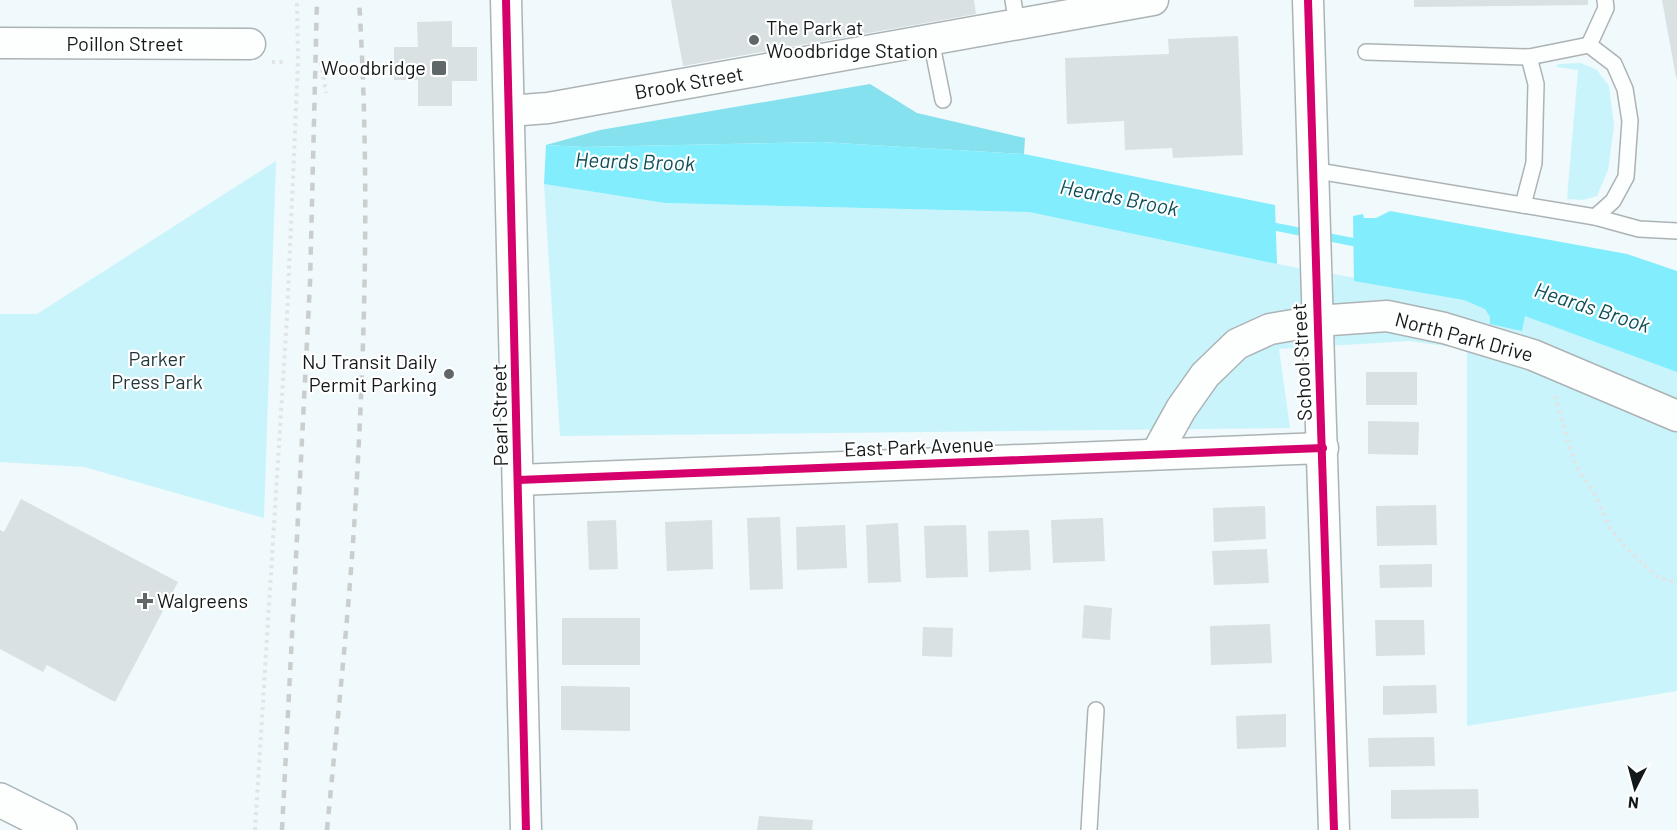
<svg xmlns="http://www.w3.org/2000/svg" width="1677" height="830" font-family="Barlow,sans-serif">
<rect width="100%" height="100%" fill="#f0f9fb"/>
<g fill="#caf4fb">
<path d="M1581,63L1597,70L1609,86L1614,126L1608,170L1597,196L1583,200L1567,199L1578,70L1556,67L1558,64Z"/>
<path d="M276,161L264,518L84,467L0,462V314H37Z"/>
<path d="M544,184L665,203L1029,212L1277,264L1469,298L1677,271V691L1467,726V349L1409,341L1279,349L1290,428L560,436Z"/>
</g>
<path fill="#85e1ed" d="M870,84L917,113L1025,138L1024,154L821,142L583,147L546,145L600,130Z"/>
<g fill="#82edfc">
<path d="M821,142L1024,154L1275,205L1277,264L1029,212L665,203L544,184L546,145L583,147Z"/>
<path d="M1390,211L1627,254L1677,271V372L1525,316L1522,331L1490,324V317L1485,309L1464,300L1354,281L1353,216L1363,214L1364,218H1376Z"/>
</g>
<g fill="none" stroke-linecap="round" stroke-linejoin="round">
<path stroke="#82edfc" stroke-width="8" d="M1266,225L1363,244"/>
</g>
<g fill="#d9e1e2">
<path d="M671,0H974L976,14L683,66Z"/>
<path d="M1414,0H1588V5L1414,7Z"/>
<path d="M1662,0H1677V77H1676Z"/>
<path d="M452,21V47H477V81H452V106H418V80H394V47H418L417,22Z"/>
<path d="M1238,36L1243,155L1173,158L1172,148L1125,150L1124,121L1067,124L1065,58L1169,54L1168,39Z"/>
<rect x="1366" y="372" width="51" height="33"/>
<path d="M1368,421L1419,422L1418,455L1368,454Z"/>
<path d="M21,499L178,582L115,702L47,665L43,672L0,649V530L4,532Z"/>
<path d="M1436,505L1437,545L1377,546L1376,506Z"/>
<path d="M1265,506L1266,539L1214,542L1213,508Z"/>
<path d="M780,517L783,589L750,590L747,518Z"/>
<path d="M1103,518L1105,561L1053,563L1051,520Z"/>
<path d="M616,520L618,569L589,570L587,521Z"/>
<path d="M712,520L713,569L667,571L665,522Z"/>
<path d="M898,523L901,582L868,583L866,525Z"/>
<path d="M845,525L847,568L797,570L796,527Z"/>
<path d="M966,525L968,577L926,578L924,526Z"/>
<path d="M1029,530L1031,570L989,572L988,531Z"/>
<path d="M1267,549L1269,583L1214,585L1212,551Z"/>
<path d="M1432,564V587L1380,588L1379,565Z"/>
<path d="M1084,605L1112,608L1110,640L1082,638Z"/>
<rect x="562" y="618" width="78" height="47"/>
<path d="M1375,620H1424L1425,655L1376,656Z"/>
<path d="M1270,624L1272,663L1211,665L1210,626Z"/>
<path d="M923,627L953,628L952,657L922,656Z"/>
<path d="M1436,685L1437,713L1383,715V686Z"/>
<path d="M561,686L630,687V731L561,730Z"/>
<path d="M1286,714V747L1237,749L1236,716Z"/>
<path d="M1434,737L1435,766L1369,767L1368,738Z"/>
<path d="M1478,789L1479,818L1391,819V790Z"/>
<path d="M759,816L813,820L812,830H757Z"/>
</g>
<g fill="none" stroke-linecap="round" stroke-linejoin="round">
<g stroke="#acb3b4" stroke-width="18">
<g id="service">
<path d="M1013,0L1017,24"/>
<path d="M931,40L943,100"/>
<path d="M1366,52L1529,57L1589,45"/>
<path d="M1312,170L1595,217L1639,229L1677,231"/>
<path d="M1523,205L1534,163L1536,84L1529,57"/>
<path d="M1595,217L1613,201L1626,177L1630,121L1625,89L1614,64L1589,45L1606,8L1605,0"/>
<path d="M1089,830L1096,710"/>
</g>
</g>
<g stroke="#acb3b4" stroke-width="33">
<g id="minor">
<path d="M506,0L526,830"/>
<path d="M1308,0C1315,277 1326,553 1334,830"/>
<path d="M0,43L250,44"/>
<path d="M509,111L548,108L1153,0"/>
<path d="M1156,454L1181,409L1205,375L1237,344L1270,329L1317,321L1387,316L1444,328L1533,355L1677,416"/>
<path d="M518,480L1323,448"/>
</g>
</g>
<g stroke="#acb3b4" stroke-width="36">
<path id="tertiary" d="M0,800L60,830"/>
</g>
<g stroke="#e2e4e5" stroke-width="4" stroke-dasharray="3 4.5" stroke-linecap="butt">
<path d="M272,62H284"/>
<path d="M321,62L326,93"/>
<path d="M1555,396L1569,446L1578,469L1594,493L1610,528L1626,548L1658,577L1677,583"/>
<path d="M255,830L287,316L298,62L297,0"/>
</g>
<use href="#service" stroke="#fdfefe" stroke-width="15"/>
<use href="#minor" stroke="#fdfefe" stroke-width="30"/>
<use href="#tertiary" stroke="#fdfefe" stroke-width="33"/>
<g stroke="#cbcece" stroke-width="4.5" stroke-dasharray="8 8" stroke-linecap="butt">
<path d="M282,830L310,283L317,0"/>
<path d="M327,830C338,713 351,595 357,477C366,318 369,159 359,0"/>
</g>
<g stroke="#fff" stroke-width="11">
<g id="cycleway">
<path d="M506,0L526,830"/>
<path d="M1308,0C1315,277 1326,553 1334,830"/>
<path d="M518,480L1323,448"/>
</g>
</g>
<use href="#cycleway" stroke="#d6006c" stroke-width="8"/>
</g>
<g fill="#606769" stroke="#fff" stroke-width="2">
<circle cx="754" cy="40" r="6"/>
<rect x="431" y="60" width="16" height="16" rx="3"/>
<circle cx="449" cy="374" r="6"/>
<path d="M142 592h6v6h6v6h-6v6h-6v-6h-6v-6h6z"/>
</g>
<g text-anchor="middle" stroke-width="4.5" stroke-linejoin="round" paint-order="stroke">
<g font-size="20" fill="#13191a" stroke="#fff" text-anchor="start">
<text x="766" y="35">The Park at<tspan x="766" dy="23">Woodbridge Station</tspan></text>
<text x="426" y="75" text-anchor="end">Woodbridge</text>
<text x="437" y="369" text-anchor="end">NJ Transit Daily<tspan x="437" dy="23">Permit Parking</tspan></text>
<text x="157" y="608">Walgreens</text>
</g>
<g font-size="20" fill="#13191a" stroke="#fff">
<text x="125" y="51">Poillon Street</text>
<text transform="translate(689 83) rotate(-10)" y="7">Brook Street</text>
<text transform="translate(1464 337) rotate(15)" y="7">North Park Drive</text>
<text transform="translate(1302 362) rotate(-93)" y="7">School Street</text>
<text transform="translate(500 415) rotate(-91)" y="7">Pearl Street</text>
<text transform="translate(919 447) rotate(-2)" y="7">East Park Avenue</text>
</g>
<g font-size="20" fill="#1f373b" stroke="#fff">
<text x="157" y="366">Parker<tspan x="157" dy="23">Press Park</tspan></text>
</g>
<g font-size="21" font-style="italic" fill="#0e4f57" stroke="#fff">
<text transform="translate(635 162) rotate(2)" y="7">Heards Brook</text>
<text transform="translate(1119 198) rotate(11)" y="7">Heards Brook</text>
<text transform="translate(1592 308) rotate(18)" y="7">Heards Brook</text>
</g>
</g>
<g transform="translate(1635 788) rotate(186)" stroke="#ffffff" stroke-width="4.5" paint-order="stroke">
<path d="M0-4.5L10 22L0 15L-10 22Z" fill="#13191a"/>
<text y="-9" font-size="16" font-weight="bold" text-anchor="middle" fill="#13191a">N</text>
</g>
</svg>
